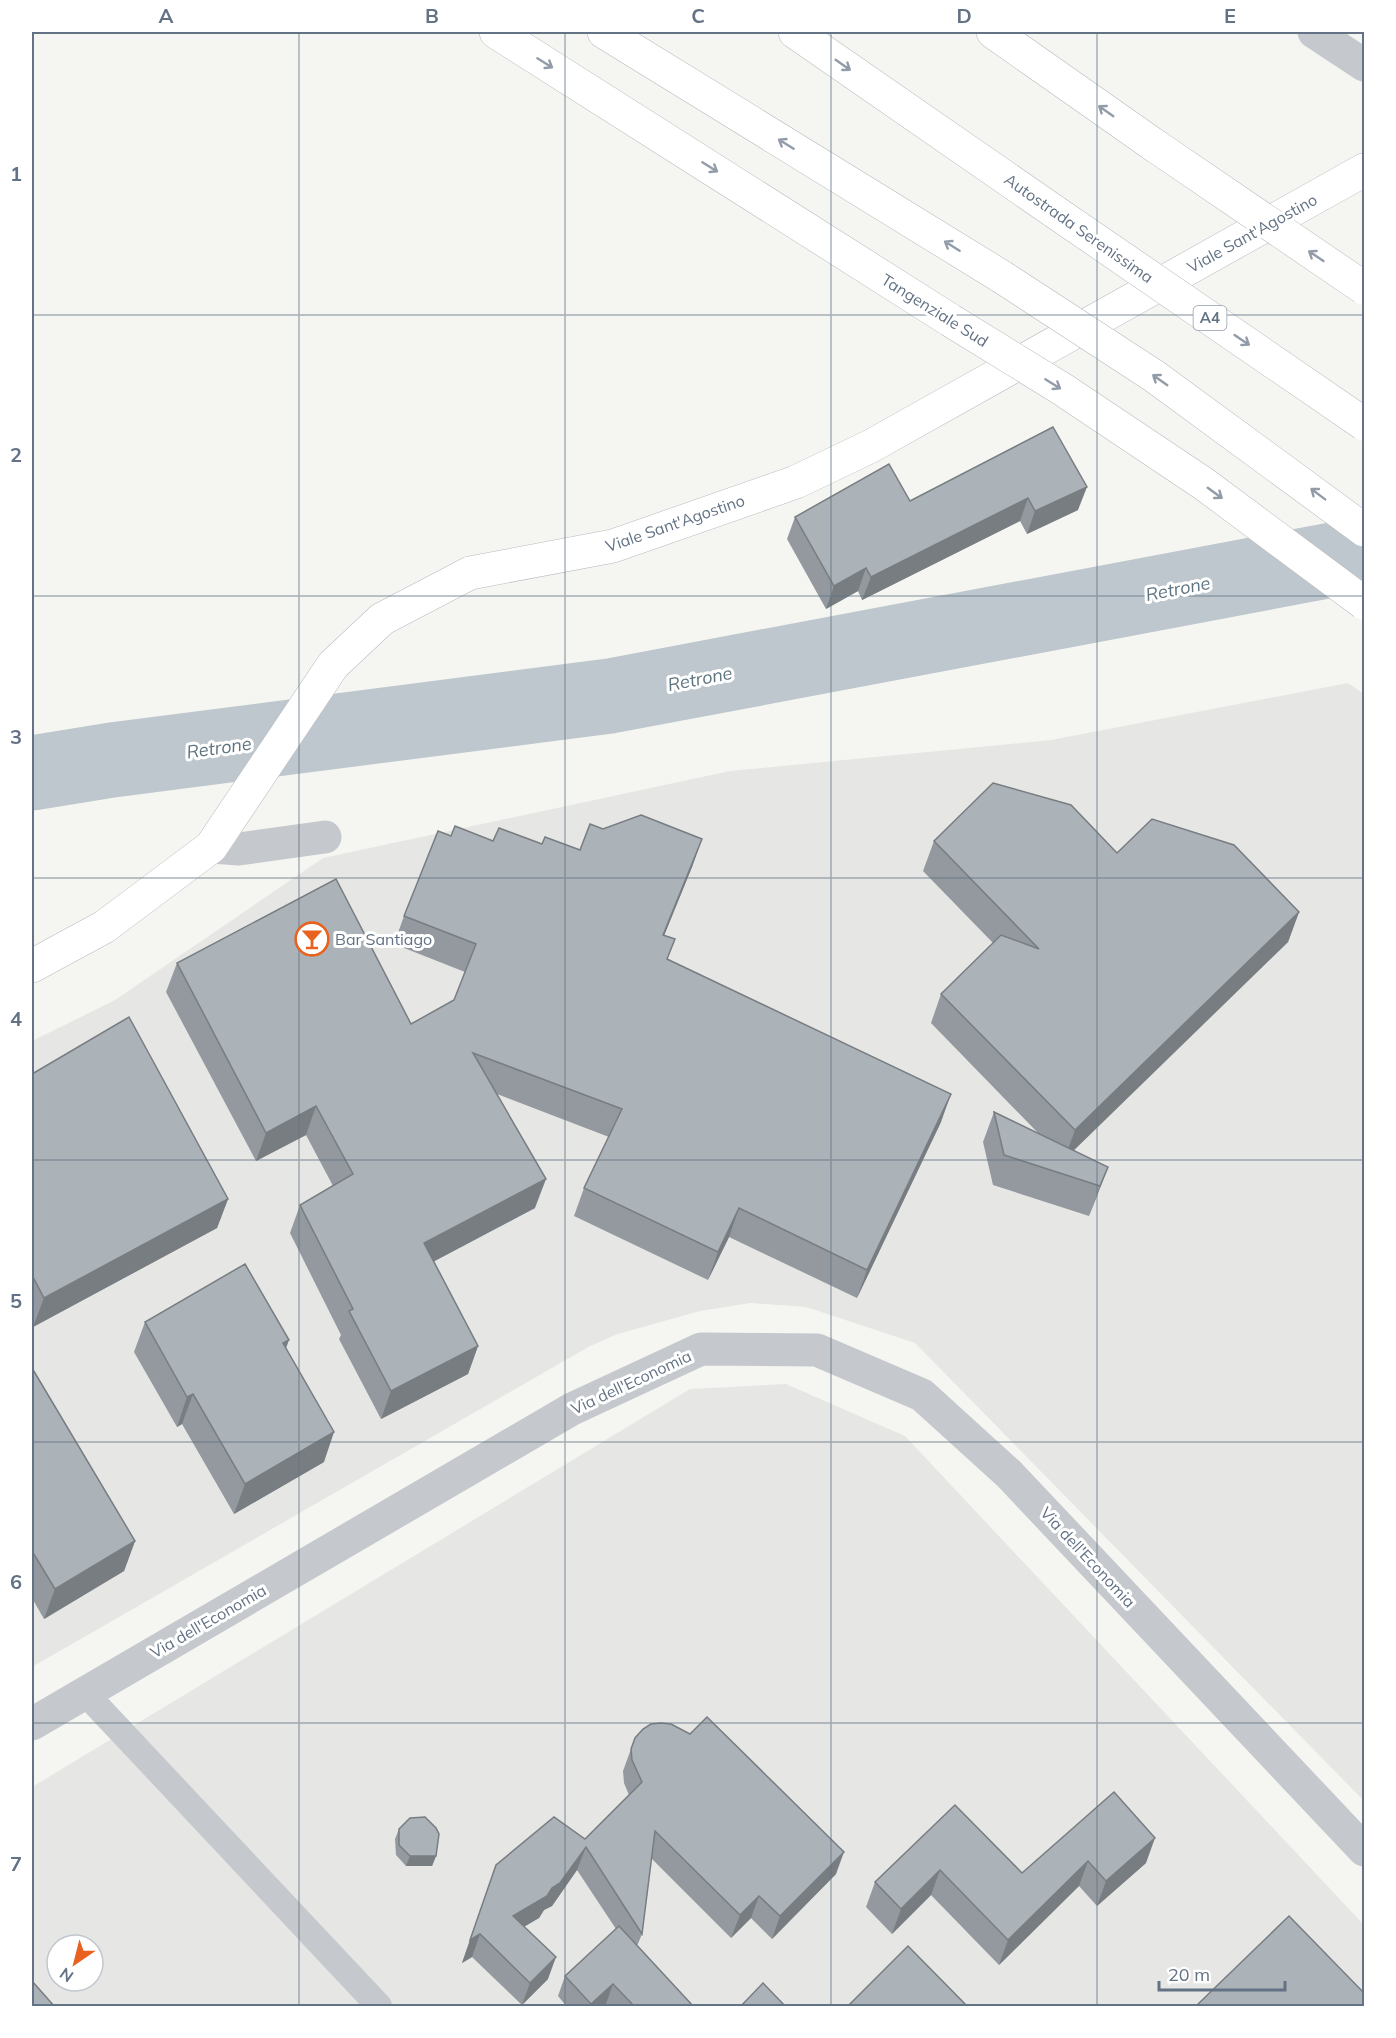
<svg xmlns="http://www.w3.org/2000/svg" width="1396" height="2038" font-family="Mulish,sans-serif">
<rect width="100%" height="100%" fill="#f5f6f2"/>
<g fill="#e6e7e5" fill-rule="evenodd">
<path d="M1348,683L1364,694V1801L915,1343L806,1307L751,1303L700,1311L618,1334L590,1346L32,1667V1041L115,1000L323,858L730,771L1051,740Z"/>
<path d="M786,1384L905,1436L1364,1925V2006H32V1787L690,1389ZM57,1945H93V1981H57Z"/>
</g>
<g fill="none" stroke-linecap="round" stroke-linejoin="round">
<path stroke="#bec7cd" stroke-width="75" d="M32,773L112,760L610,696L1364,554"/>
<g stroke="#b7bbc0" stroke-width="34">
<path id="secondary" d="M32,966L104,927L211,847L333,665L382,619L470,573L613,546L796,482L871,446L1364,170"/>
</g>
<g stroke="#b7babd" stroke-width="34">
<g id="trunk">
<path d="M496,32L950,320"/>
<path d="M604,32L1002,277"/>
</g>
</g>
<g stroke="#b7babd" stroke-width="34">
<g id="motorway">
<path d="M795,32L1055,212"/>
<path d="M993,32L1154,145"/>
</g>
</g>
<path stroke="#c5c8cc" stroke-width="26" d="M85,1693L379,2006"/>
<g stroke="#c5c8cc" stroke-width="33">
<path d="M1314,32L1364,65"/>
<path d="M211,847L239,849L325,837"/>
<path d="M32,1724L572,1409L701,1349L817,1350L922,1395L1009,1474L1364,1850"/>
</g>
<use href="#secondary" stroke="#fff" stroke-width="33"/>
<use href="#trunk" stroke="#fff" stroke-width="33"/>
<use href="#motorway" stroke="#fff" stroke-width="33"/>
<g stroke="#b7babd" stroke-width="34" stroke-linecap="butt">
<g id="trunk-bridge">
<path d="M1002,277L1154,376L1364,530"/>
<path d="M950,320L1062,389L1204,484L1364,603"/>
</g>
</g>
<g stroke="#b7babd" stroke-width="34" stroke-linecap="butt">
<g id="motorway-bridge">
<path d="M1154,145L1364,288"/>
<path d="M1055,212L1364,424"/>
</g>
</g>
<use href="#trunk-bridge" stroke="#fff" stroke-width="33"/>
<use href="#motorway-bridge" stroke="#fff" stroke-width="33"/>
</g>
<g fill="#93999e">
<path d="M1053,427L1078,510L1027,534L1020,521L862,600L858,591L826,609L787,539L795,517L910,501Z"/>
<path d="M603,829L702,839L692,867L664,935L668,959L941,1122L857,1298L729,1237L708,1280L574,1216L584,1188L609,1137L497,1094L535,1208L434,1261L478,1346L468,1374L381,1419L339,1339L341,1335L290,1233L300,1205L333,1186L306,1135L256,1161L166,992L177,963L411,1024L454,1000L465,972L394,944L404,916L451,836L493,841L542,844L580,850Z"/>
<path d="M934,841L1117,853L1299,912L1288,942L1073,1150L1108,1167L1089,1216L993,1185L983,1142L994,1112L1039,1134L931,1023L941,994L993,943L923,871Z"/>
<path d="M32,1074L228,1199L217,1228L33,1327L32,1324Z"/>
<path d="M145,1322L286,1348L324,1462L234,1514L182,1424L177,1427L134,1352Z"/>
<path d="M32,1368L135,1541L124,1571L44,1619L32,1598Z"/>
<path d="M635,1738L836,1874L772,1939L751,1918L731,1938L651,1858L642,1934L637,1946L694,2007H608L606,2004L603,2007H567L558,1996L565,1976L616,1929L577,1870L552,1906L544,1910L539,1918L524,1927L548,1979L522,2005L472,1957L462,1963L496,1865L585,1839L629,1795L624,1783L623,1771Z"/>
<path d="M1114,1792L1146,1863L1097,1906L1079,1886L999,1965L931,1895L892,1934L866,1907L875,1882L955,1805L1022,1873Z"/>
<path d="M399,1829L436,1856L432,1866H406L396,1855L395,1839Z"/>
</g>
<g fill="#787d81">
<path d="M1087,487L1078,510L1027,534L1035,511Z"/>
<path d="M1028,498L1020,521L862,600L871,577Z"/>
<path d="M866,568L858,591L826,609L834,586Z"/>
<path d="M702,839L692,867L653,963L663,935Z"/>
<path d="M1299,912L1288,942L1064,1160L1075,1130Z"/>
<path d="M951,1094L941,1122L857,1298L867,1270Z"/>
<path d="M316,1106L306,1135L256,1161L266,1133Z"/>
<path d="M1108,1167L1097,1196L1089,1216L1100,1186Z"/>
<path d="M546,1179L535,1208L414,1272L424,1243Z"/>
<path d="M228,1199L217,1228L33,1327L44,1298Z"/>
<path d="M739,1208L729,1237L708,1280L718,1252Z"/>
<path d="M289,1340L278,1370L283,1343Z"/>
<path d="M478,1346L468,1374L381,1419L391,1391Z"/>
<path d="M193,1394L182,1424L177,1427L187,1397Z"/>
<path d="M334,1432L324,1462L234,1514L245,1484Z"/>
<path d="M135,1541L124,1571L44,1619L55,1589Z"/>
<path d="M1155,1838L1146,1863L1097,1906L1106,1881Z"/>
<path d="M586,1847L577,1870L552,1906L544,1910L539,1918L504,1938L513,1916L552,1888Z"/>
<path d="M844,1852L836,1874L772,1939L780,1916Z"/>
<path d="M410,1856H436L432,1866H406Z"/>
<path d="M1088,1861L1079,1886L999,1965L1008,1940Z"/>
<path d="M940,1870L931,1895L892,1934L901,1909Z"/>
<path d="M759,1896L751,1918L731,1938L740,1915Z"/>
<path d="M480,1934L472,1957L462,1963L470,1940Z"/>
<path d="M556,1957L548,1979L522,2005L530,1983Z"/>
<path d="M613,1984L606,2004L603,2007H590L591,2004Z"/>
</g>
<g fill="#abb2b8" stroke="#787d81" stroke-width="1.5">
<path d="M1053,427L1087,487L1035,511L1028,498L871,577L866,568L834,586L795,517L889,464L910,501Z"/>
<path d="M993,783L1071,805L1117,853L1152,819L1234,845L1299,912L1075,1130L941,994L1001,935L1039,949L934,841Z"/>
<path d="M641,815L702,839L663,935L675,939L667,959L951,1094L867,1270L739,1208L718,1252L584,1188L622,1109L473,1053L546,1179L424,1243L478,1346L391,1391L349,1311L353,1309L300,1205L353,1174L316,1106L266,1133L177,963L336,879L411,1024L454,1000L476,944L404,916L438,831L451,836L455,826L493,841L499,828L542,844L545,837L580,850L590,824L603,829Z"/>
<path d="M129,1017L228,1199L44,1298L32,1275V1074Z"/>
<path d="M994,1112L1108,1167L1100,1186L1004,1155Z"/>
<path d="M245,1264L289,1340L283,1343L334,1432L245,1484L193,1394L187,1397L145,1322Z"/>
<path d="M32,1368L135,1541L55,1589L32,1551Z"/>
<path d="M707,1717L844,1852L780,1916L759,1896L740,1915L655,1831L642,1934L586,1847L560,1883L552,1888L547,1896L513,1916L556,1957L530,1983L480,1934L470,1940L496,1865L554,1817L585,1839L642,1782L632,1760L631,1749L635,1738L643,1729L651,1724L661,1723L671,1724L690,1734Z"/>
<path d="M1114,1792L1155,1838L1106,1881L1088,1861L1008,1940L940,1870L901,1909L875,1882L955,1805L1022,1873Z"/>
<path d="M425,1817L436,1828L439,1834L436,1856H410L399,1845V1829L410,1818Z"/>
<path d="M1289,1916L1365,1994V2007H1195Z"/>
<path d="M619,1926L694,2007H635L613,1984L591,2004L565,1976Z"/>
<path d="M908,1946L968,2007H847Z"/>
<path d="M32,1981L55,2007H32Z"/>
<path d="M763,1983L786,2007H740Z"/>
</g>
<defs><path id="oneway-shaft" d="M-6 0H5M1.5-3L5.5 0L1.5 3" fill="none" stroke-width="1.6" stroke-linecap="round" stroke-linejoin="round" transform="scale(1.5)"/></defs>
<g stroke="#929ca9">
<use href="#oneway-shaft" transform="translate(545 63) rotate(32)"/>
<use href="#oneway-shaft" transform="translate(843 65) rotate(35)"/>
<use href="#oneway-shaft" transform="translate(1106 111) rotate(-145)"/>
<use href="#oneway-shaft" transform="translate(786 144) rotate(-148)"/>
<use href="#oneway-shaft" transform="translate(710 167) rotate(32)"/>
<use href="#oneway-shaft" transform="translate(952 246) rotate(-148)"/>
<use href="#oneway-shaft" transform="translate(1316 256) rotate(-146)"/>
<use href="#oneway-shaft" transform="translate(1242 340) rotate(34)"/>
<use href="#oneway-shaft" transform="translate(1160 380) rotate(-145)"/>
<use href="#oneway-shaft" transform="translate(1053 384) rotate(32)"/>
<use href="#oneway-shaft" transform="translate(1215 493) rotate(36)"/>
<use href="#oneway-shaft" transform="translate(1318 494) rotate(-143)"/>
</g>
<path fill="none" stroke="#637284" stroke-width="1.5" stroke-opacity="0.55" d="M299,32V2006M565,32V2006M831,32V2006M1097,32V2006M32,315H1364M32,596H1364M32,878H1364M32,1160H1364M32,1442H1364M32,1723H1364"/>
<defs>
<g id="bar-ring" transform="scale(1.725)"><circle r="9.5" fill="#fff" stroke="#e9611e" stroke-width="1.5"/><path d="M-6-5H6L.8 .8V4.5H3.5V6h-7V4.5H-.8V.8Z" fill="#e9611e"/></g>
</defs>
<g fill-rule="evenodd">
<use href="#bar-ring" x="312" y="939"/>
</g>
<g text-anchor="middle" stroke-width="6" stroke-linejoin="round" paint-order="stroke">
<rect fill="#fff" stroke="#929ca9" stroke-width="1.5" x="1193.5" y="306" width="33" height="24" rx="4.5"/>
<g font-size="15" font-weight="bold" fill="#637284">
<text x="1210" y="323">A4</text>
</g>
<g font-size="16" fill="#637284" stroke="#fff">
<text transform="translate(1079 228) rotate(35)" y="6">Autostrada Serenissima</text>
<text transform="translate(1252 233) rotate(-29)" y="6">Viale Sant'Agostino</text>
<text transform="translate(935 310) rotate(32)" y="6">Tangenziale Sud</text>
<text transform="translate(675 523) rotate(-19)" y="6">Viale Sant'Agostino</text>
<text transform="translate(631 1382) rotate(-25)" y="6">Via dell'Economia</text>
<text transform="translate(1088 1557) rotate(47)" y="6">Via dell'Economia</text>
<text transform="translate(208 1621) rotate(-30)" y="6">Via dell'Economia</text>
</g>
<g font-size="16" fill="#637284" stroke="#fff" text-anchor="start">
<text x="335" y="945">Bar Santiago</text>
</g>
<g font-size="18" font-style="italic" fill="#5f7481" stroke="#fff">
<text transform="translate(1178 589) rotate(-11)" y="6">Retrone</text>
<text transform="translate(700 679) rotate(-11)" y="6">Retrone</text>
<text transform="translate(219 748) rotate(-8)" y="6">Retrone</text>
</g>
</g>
<rect width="1396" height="2038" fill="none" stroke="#ffffff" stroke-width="66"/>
<g transform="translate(75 1963) rotate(215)"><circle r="28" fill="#ffffff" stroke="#c1c7ce" stroke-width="1.5"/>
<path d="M0-4.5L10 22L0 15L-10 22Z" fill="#e9611e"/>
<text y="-9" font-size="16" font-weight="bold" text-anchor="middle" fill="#637284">N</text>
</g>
<path d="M1159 1981v9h126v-9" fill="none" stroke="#637284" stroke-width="3"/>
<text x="1168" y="1981" font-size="18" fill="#637284" stroke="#ffffff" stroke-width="4.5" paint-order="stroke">20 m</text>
<rect x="33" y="33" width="1330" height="1972" fill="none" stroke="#637284" stroke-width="2"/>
<g font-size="20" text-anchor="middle" font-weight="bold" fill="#637284">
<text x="166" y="23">A</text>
<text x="432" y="23">B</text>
<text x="698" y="23">C</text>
<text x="964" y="23">D</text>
<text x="1230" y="23">E</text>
<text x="16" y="181">1</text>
<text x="16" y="462">2</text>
<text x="16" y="744">3</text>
<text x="16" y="1026">4</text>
<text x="16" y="1308">5</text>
<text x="16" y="1589">6</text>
<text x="16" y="1871">7</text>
</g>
</svg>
